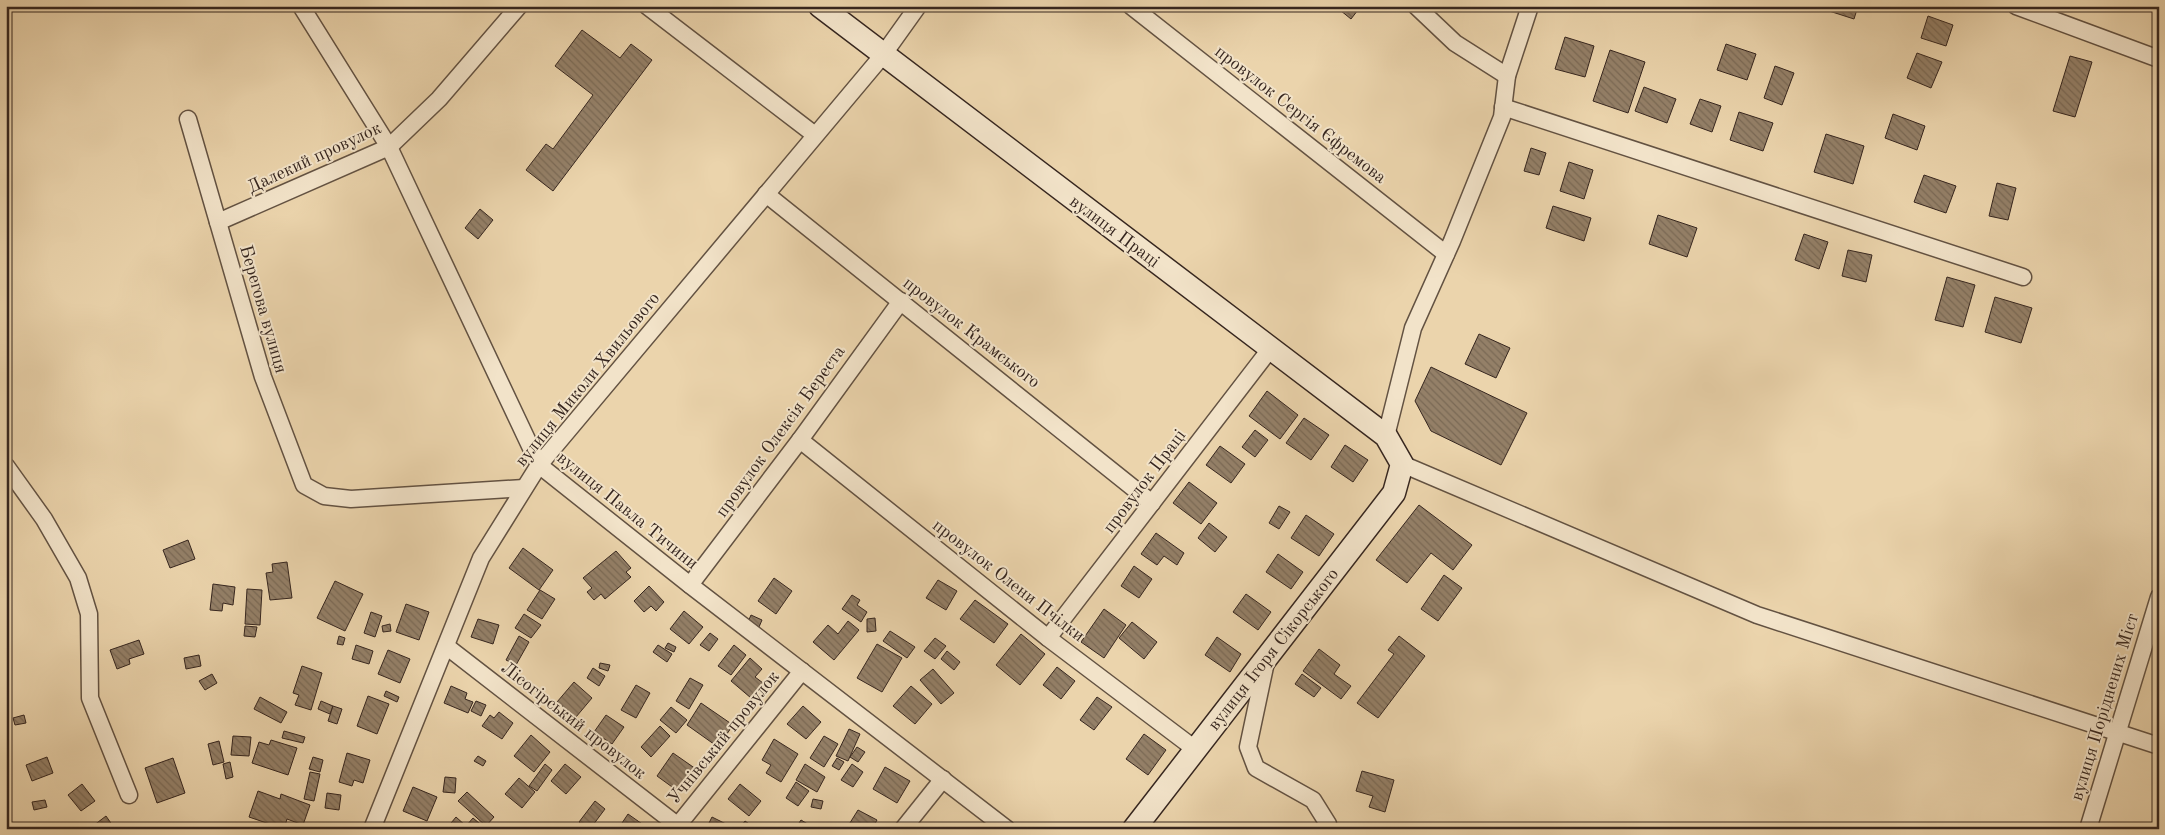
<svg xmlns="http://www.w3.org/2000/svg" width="2165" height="835" font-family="'Old Standard TT',serif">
<defs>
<pattern id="building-back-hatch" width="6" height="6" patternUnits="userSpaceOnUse" patternTransform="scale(1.25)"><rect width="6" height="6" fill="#948068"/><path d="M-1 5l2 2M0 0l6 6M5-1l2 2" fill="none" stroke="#7a6955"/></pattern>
</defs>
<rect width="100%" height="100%" fill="#ebd4ac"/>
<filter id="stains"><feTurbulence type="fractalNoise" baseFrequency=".004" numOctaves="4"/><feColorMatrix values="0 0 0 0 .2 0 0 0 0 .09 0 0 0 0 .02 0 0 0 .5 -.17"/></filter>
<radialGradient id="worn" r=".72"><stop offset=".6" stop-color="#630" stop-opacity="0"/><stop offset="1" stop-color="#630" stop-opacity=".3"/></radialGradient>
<g fill="url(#building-back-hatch)" stroke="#36261f">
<path d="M1335,6H1361L1351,19Z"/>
<path d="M1827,6H1858L1854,19L1826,10Z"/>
<path d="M1928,16L1953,25L1946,46L1921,38Z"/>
<path d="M582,30L620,58L631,44L652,60L553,191L526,170L546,144L553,149L593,95L555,66Z"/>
<path d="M1565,37L1594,46L1585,77L1555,69Z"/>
<path d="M1726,44L1756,54L1747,80L1717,70Z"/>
<path d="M1610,50L1645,62L1628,113L1593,101Z"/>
<path d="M1917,53L1942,62L1931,88L1907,78Z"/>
<path d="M2070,56L2092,62L2075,117L2053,111Z"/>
<path d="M1775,66L1794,73L1782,105L1764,98Z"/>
<path d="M1644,87L1676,99L1667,123L1635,111Z"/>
<path d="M1700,99L1721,106L1712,132L1690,124Z"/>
<path d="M1739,112L1773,123L1763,151L1730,140Z"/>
<path d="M1893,114L1925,126L1917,150L1885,138Z"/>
<path d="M1826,134L1864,146L1853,184L1814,172Z"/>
<path d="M1531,148L1546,153L1539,175L1524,171Z"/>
<path d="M1569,162L1593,170L1584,199L1560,191Z"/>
<path d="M1924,175L1956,186L1946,213L1914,202Z"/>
<path d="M1997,183L2016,188L2008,220L1989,216Z"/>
<path d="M1553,206L1591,218L1584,241L1546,228Z"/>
<path d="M480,209L493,220L478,239L465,228Z"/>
<path d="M1658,215L1697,228L1687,257L1649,244Z"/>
<path d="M1804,234L1828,242L1819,269L1795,260Z"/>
<path d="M1848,250L1872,255L1866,282L1842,276Z"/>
<path d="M1947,277L1975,285L1963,327L1935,320Z"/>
<path d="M1995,297L2032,308L2021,343L1985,332Z"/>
<path d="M1479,334L1510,348L1496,378L1465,364Z"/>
<path d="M1431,367L1527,413L1501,465L1431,431L1415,401Z"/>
<path d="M1267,391L1298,415L1280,439L1249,416Z"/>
<path d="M1304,418L1329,435L1311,460L1286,443Z"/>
<path d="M1255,430L1268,440L1255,457L1242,447Z"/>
<path d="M1345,445L1368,460L1353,482L1331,467Z"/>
<path d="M1220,446L1245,464L1231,483L1206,465Z"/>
<path d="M1189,482L1217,503L1201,524L1173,503Z"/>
<path d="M1419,505L1472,545L1453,570L1431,553L1407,583L1376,560Z"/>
<path d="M1279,506L1290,512L1279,529L1269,523Z"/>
<path d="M1306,515L1334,534L1319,556L1291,538Z"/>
<path d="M1209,523L1227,537L1215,552L1198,538Z"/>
<path d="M1156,533L1184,553L1177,565L1164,556L1157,565L1141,554Z"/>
<path d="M188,540L195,559L170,568L163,550Z"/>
<path d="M523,548L553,570L539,590L509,568Z"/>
<path d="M616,551L631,568L626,572L631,577L605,599L601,594L594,600L587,592L592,588L583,578Z"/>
<path d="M1278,554L1303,572L1291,589L1266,572Z"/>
<path d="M287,562L292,598L270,600L266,573L273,572L272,564Z"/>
<path d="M1134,566L1152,579L1139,598L1121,586Z"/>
<path d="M1444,575L1462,588L1438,621L1421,609Z"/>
<path d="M774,578L792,591L776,614L758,601Z"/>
<path d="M938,580L957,591L946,610L926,598Z"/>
<path d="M335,581L363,594L345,631L317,618Z"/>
<path d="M213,584L235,587L233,605L223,603L222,611L210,610Z"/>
<path d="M649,586L664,602L656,611L651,606L644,612L634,601Z"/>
<path d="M247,589L262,590L260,625L245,624Z"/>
<path d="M540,590L555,599L542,619L527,610Z"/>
<path d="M1246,594L1271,612L1258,630L1233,612Z"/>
<path d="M852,595L860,600L857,605L867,612L861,622L842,609Z"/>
<path d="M975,600L1008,624L994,643L960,619Z"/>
<path d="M406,604L429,612L419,640L396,632Z"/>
<path d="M1104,609L1126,625L1104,658L1081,642Z"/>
<path d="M684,611L703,627L689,644L670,629Z"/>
<path d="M371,612L382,616L375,637L364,633Z"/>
<path d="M524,614L541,625L531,638L515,628Z"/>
<path d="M751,615L762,620L759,627L748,622Z"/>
<path d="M875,618L876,631L867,632V619Z"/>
<path d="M478,619L499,625L493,644L471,637Z"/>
<path d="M848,621L859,630L834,660L813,642L828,625L838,634Z"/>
<path d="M1132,622L1157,642L1144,659L1119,638Z"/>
<path d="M390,624L391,631L383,632L382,626Z"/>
<path d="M245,626L257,627L255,637L244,636Z"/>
<path d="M890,631L915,647L907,658L883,641Z"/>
<path d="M710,633L718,639L709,651L700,645Z"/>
<path d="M1021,634L1045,654L1020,685L996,665Z"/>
<path d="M339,636L345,638L343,645L337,644Z"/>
<path d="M519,636L529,642L516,665L506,660Z"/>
<path d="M1399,636L1425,656L1378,718L1357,703L1394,654L1388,650Z"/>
<path d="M1217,637L1241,654L1230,672L1205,655Z"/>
<path d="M935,638L946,646L935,659L924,651Z"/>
<path d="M139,640L144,654L129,659L130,664L117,669L110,650Z"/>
<path d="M668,643L676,647L674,652L665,648Z"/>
<path d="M877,644L902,658L882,692L857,678Z"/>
<path d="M356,645L373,651L369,664L352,659Z"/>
<path d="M658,645L672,654L667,662L653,652Z"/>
<path d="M734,645L746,655L731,675L718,666Z"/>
<path d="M1319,649L1340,665L1334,674L1351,686L1341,699L1303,671Z"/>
<path d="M388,650L410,659L400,683L378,674Z"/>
<path d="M947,651L960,662L954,670L941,659Z"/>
<path d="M199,655L201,666L186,669L184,658Z"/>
<path d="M750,658L762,669L755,677L763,683L751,698L731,681Z"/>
<path d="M600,663L610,665L608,671L599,668Z"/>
<path d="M302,666L322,673L311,710L295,705L299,695L293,693Z"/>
<path d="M1057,667L1075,681L1061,699L1043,685Z"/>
<path d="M593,668L605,676L599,686L587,678Z"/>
<path d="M933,669L954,693L941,704L920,680Z"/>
<path d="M212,674L217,683L205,690L199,681Z"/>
<path d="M1302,674L1321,688L1314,697L1295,684Z"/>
<path d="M690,678L703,685L689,709L676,701Z"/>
<path d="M574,682L592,698L576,717L557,702Z"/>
<path d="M636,685L650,693L636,718L621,710Z"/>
<path d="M451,686L467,693L465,699L473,702L468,713L444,703Z"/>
<path d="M911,686L932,704L915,724L893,706Z"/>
<path d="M386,691L399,697L397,702L384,696Z"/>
<path d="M368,696L389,704L377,734L357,726Z"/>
<path d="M260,697L287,712L281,723L254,709Z"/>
<path d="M1097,697L1112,707L1094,730L1080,720Z"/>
<path d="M321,701L333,706L330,714L318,709Z"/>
<path d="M476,701L486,705L481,716L471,711Z"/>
<path d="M701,703L733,725L718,747L687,725Z"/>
<path d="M333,706L342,709L337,724L328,721Z"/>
<path d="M803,706L821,722L806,739L787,724Z"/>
<path d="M671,707L687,720L676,733L660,720Z"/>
<path d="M499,712L513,723L502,739L482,726L490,715L494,718Z"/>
<path d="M24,715L26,723L15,725L13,718Z"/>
<path d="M606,715L624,727L612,744L594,732Z"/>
<path d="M660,726L670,736L651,757L641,747Z"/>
<path d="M849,729L860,734L848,761L836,756Z"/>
<path d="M284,731L305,737L303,743L282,738Z"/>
<path d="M1144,734L1166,750L1148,775L1126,759Z"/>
<path d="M531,735L550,752L534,772L514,756Z"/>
<path d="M233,736L251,737L249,756L231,755Z"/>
<path d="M824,736L838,744L824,767L810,758Z"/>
<path d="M774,739L798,754L781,782L766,773L771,765L762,760Z"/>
<path d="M271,740L297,748L288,775L252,763L259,742L269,745Z"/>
<path d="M219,741L224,762L213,765L208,744Z"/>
<path d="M857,747L865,752L858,762L850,757Z"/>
<path d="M347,753L370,760L363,783L354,780L352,786L339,782Z"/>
<path d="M673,753L696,769L679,792L657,776Z"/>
<path d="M478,756L486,761L483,766L474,761Z"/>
<path d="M47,757L53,773L32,781L26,765Z"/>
<path d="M313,757L323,760L320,772L309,769Z"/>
<path d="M173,758L185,793L157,803L145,768Z"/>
<path d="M837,758L844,762L839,770L832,766Z"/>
<path d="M230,762L233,777L226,779L223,764Z"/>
<path d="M545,764L552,770L537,791L529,786Z"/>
<path d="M565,764L581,777L566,794L551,781Z"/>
<path d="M805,764L825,777L817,792L796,780Z"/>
<path d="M852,764L863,772L853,787L841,780Z"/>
<path d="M885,767L910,781L897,803L873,789Z"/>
<path d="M1362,771L1394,780L1385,812L1369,807L1373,796L1356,791Z"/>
<path d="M310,772L320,774L314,801L304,799Z"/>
<path d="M445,777L456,778L455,793L443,792Z"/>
<path d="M519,778L535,792L522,808L505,794Z"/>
<path d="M796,782L809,791L798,806L786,798Z"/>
<path d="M82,784L95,801L81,811L68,795Z"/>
<path d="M740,784L761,801L749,816L728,799Z"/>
<path d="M413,787L437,797L427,821L403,811Z"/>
<path d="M258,791L280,799L281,794L310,805L303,825L287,819L284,829L249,817Z"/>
<path d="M467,792L494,817L486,826L458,801Z"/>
<path d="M327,793L341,795L339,810L325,808Z"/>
<path d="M813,799L823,801L821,809L811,807Z"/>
<path d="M45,800L47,807L34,810L32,802Z"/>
<path d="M595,801L605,809L590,829H587L579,822Z"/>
<path d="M858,810L877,820L872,829H853L848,826Z"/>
<path d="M628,814L645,826L643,829H618Z"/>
<path d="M106,816L115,829H89Z"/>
<path d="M456,817L466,826L473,818L485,828L446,829Z"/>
<path d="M712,817L734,828V829H706Z"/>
<path d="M801,820L811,826L810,829H800L797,826Z"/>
<path d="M745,821L752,826L750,829H739Z"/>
</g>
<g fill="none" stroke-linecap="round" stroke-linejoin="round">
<g stroke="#635242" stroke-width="19">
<g id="minor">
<path d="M301,6L389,147L539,465L690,585L1007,829"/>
<path d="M647,6L815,135"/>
<path d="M1131,6L1446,254"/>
<path d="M1416,6L1455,43L1507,76"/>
<path d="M2016,6L2159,59"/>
<path d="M1503,107L2023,277"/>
<path d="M188,119L263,377L304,485L324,496L351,499L524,488"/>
<path d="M766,194L1152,503"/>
<path d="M218,222L389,147L439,99L519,6"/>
<path d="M1386,436L1413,328L1452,241L1502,117L1507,76L1530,6"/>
<path d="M800,440L1048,638L1195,749"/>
<path d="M1402,464L1757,615L2159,746"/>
<path d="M6,466L44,519L78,578L89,614L90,698L129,795"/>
<path d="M690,585L800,440L901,301"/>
<path d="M1048,638L1271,348"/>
<path d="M446,646L677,825"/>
<path d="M1266,662L1248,747L1256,768L1313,800L1328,824L1329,829"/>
<path d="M372,829L481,558L539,465L883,55L918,6"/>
<path d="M675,829L802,671"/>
<path d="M903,829L943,779"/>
<path d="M2088,829L2159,597"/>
</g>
</g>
<g stroke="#36261f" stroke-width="25">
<path id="secondary" d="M820,6L1386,436L1402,464L1394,493L1134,829"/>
</g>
<use href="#minor" stroke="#f2e3c9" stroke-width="16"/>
<use href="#secondary" stroke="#f2e3c9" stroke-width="22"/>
</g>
<g text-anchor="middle" stroke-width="4" stroke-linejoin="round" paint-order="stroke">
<g font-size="18" fill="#36261f" stroke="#f2e3c9">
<text transform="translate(1301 114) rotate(38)" y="6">провулок Сергія Єфремова</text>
<text transform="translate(314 157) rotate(-25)" y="6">Далекий провулок</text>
<text transform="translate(1115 231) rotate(37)" y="6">вулиця Праці</text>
<text transform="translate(264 309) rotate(74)" y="6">Берегова вулиця</text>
<text transform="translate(972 332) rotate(38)" y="6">провулок Крамського</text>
<text transform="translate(587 379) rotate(-51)" y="6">вулиця Миколи Хвильового</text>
<text transform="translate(780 431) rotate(-54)" y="6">провулок Олексія Береста</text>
<text transform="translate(1144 481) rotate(-53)" y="6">провулок Праці</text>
<text transform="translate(628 510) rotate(39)" y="6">вулиця Павла Тичини</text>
<text transform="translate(1009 580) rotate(38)" y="6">провулок Олени Пчілки</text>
<text transform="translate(1273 649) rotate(-52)" y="6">вулиця Ігоря Сікорського</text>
<text transform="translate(2104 707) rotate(-73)" y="6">вулиця Поріднених Міст</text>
<text transform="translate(574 720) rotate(38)" y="6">Лісогірський провулок</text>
<text transform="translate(723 737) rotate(-51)" y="6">Учнівський провулок</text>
</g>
</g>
<rect width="2165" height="835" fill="none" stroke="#ebd4ac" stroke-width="25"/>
<rect x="8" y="8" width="2150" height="820" fill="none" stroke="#36261f" stroke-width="2.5"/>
<rect x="12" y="12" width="2140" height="810" fill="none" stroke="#36261f"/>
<rect width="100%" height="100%" filter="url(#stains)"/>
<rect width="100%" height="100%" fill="url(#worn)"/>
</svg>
